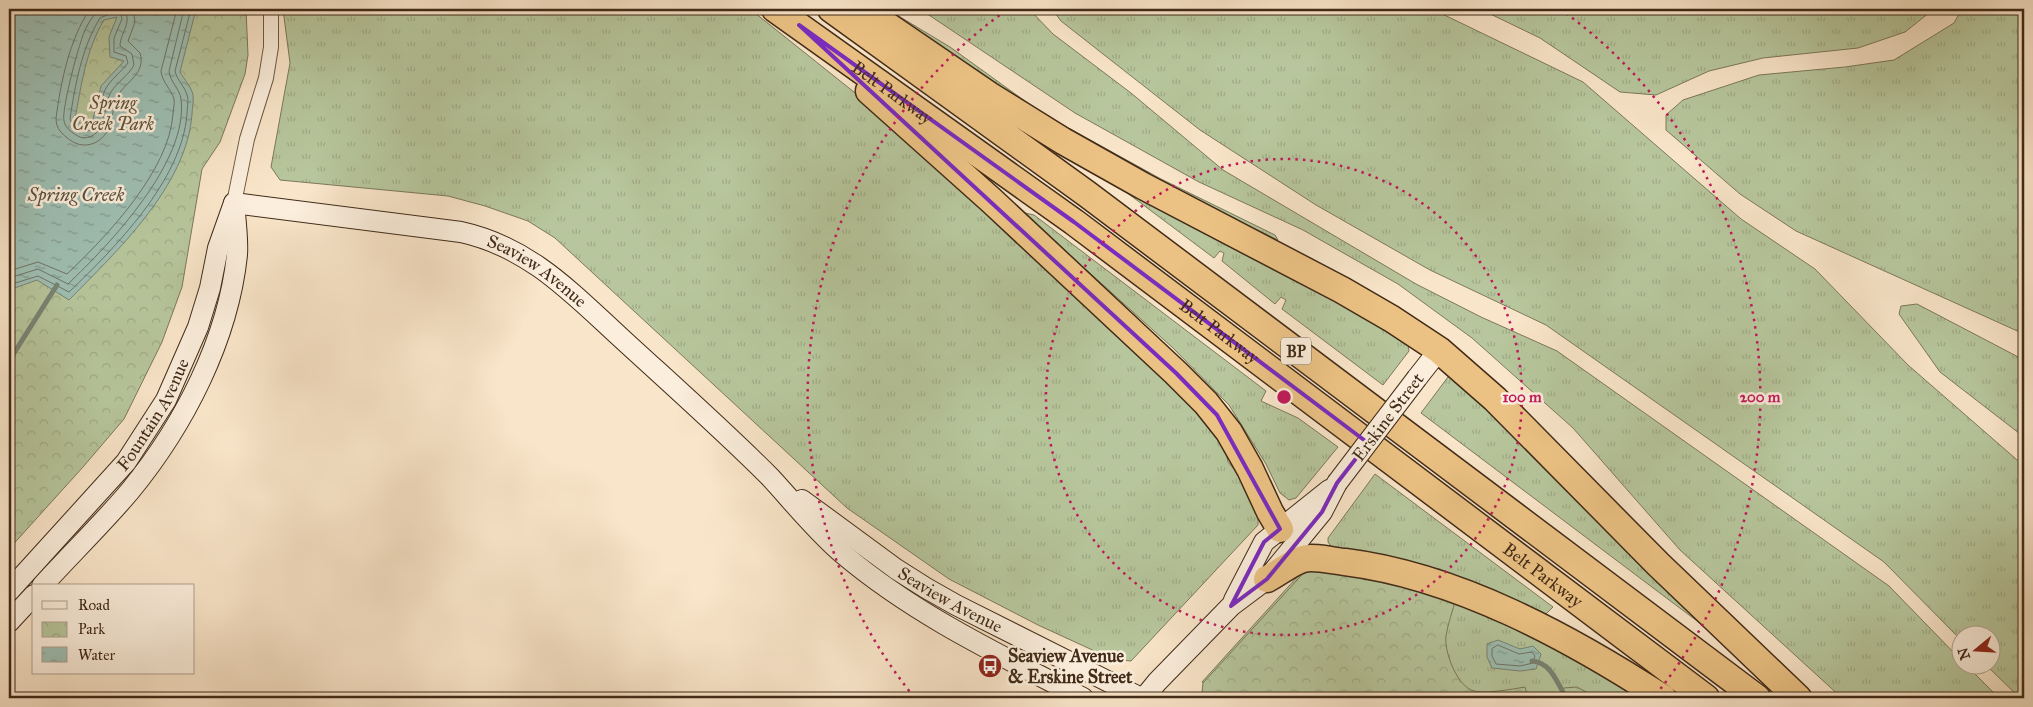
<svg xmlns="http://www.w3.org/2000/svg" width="2033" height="707" font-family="'IM FELL Great Primer',serif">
<defs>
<pattern id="grass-tufts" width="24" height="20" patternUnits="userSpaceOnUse" patternTransform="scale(1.25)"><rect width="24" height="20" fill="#b7c69c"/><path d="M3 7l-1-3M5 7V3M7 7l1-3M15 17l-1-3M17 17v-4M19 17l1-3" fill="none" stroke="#9faa86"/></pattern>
<pattern id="wetland-marsh" width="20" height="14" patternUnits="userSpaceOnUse" patternTransform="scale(1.25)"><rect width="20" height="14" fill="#b7c69c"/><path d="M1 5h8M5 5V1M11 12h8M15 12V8" fill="none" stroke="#9faa86"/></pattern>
<pattern id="park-crowns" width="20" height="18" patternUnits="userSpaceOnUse" patternTransform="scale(1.25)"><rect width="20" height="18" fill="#b7c69c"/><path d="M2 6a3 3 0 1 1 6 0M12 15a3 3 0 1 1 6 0" fill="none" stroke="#9faa86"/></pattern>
<pattern id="water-ripples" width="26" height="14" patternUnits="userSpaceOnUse" patternTransform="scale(1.25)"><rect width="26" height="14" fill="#9ebfb3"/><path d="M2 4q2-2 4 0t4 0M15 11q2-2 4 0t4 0" fill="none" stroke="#829b91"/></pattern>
</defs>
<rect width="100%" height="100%" fill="#f9e5c9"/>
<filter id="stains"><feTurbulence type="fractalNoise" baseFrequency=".004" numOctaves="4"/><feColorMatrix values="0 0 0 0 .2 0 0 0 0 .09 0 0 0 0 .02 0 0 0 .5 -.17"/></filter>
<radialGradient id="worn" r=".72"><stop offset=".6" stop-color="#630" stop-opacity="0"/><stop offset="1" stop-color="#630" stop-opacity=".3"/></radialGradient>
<g fill="url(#grass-tufts)" stroke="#7c785a">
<path d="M283,9H750L884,116L1186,395L1225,447L1228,462L1240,476L1258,518V525L1131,661L1112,659L1038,625L949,579L847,508L555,238L528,221L485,206L448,196L280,180L271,167L290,63Z"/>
<path d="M882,9H887L950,47L1043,114L1161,179L1275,235L1278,240C1215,210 1152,180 1092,145C1019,103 951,55 882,9Z"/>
<path d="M920,9H1029L1053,34L1131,93L1223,170L1416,284L1481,317L1557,351L1889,586L1960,659V664L1966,665L1999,698H1842L1680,550L1573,428L1472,338L1398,284L1303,230L1199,182L1075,113Z"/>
<path d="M1052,9H1432L1583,82L1741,219L1815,269L1908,365L2024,466V698H2020L1986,665L1990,664V634H1960V639L1884,562L1546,325L1430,270L1316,205L1200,130L1061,21Z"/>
<path d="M1480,9H1934L1905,32L1858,48L1763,58L1709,71L1656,95L1620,92L1540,38Z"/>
<path d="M1962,9H2024V334L1796,231L1740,194L1666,130V115L1683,100L1759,75L1845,67L1894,60L1954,23Z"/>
<path d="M1090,165L1330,294L1408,345L1409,351L1383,385L1282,309L1286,300L1281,297L1275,304L1222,261L1224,253L1220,251L1214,258Z"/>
<path d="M1025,213L1034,215L1266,391L1261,401L1298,418L1338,447L1296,498L1289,500L1280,493L1266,464L1229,405L1173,348L1032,221Z"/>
<path d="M1917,304L2024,360V437L1940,372L1899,314L1901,306Z"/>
<path d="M1448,377L1456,378L1569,487L1577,502L1580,499L1701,624L1421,413Z"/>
<path d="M1375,474L1553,607L1546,614L1440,569L1332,548L1328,542V538Z"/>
<path d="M1317,567L1504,616L1648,698H1442L1214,688L1202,682L1298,576L1302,579Z"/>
</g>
<path fill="url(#wetland-marsh)" stroke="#7c785a" d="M1577,687L1597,698H1559L1564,688Z"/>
<g fill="url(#park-crowns)" stroke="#7c785a">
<path d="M9,9H246L248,55L245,74L220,142L202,169L182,287L162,342L124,419L83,467L9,549Z"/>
<path d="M1309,567L1356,572L1456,598C1453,610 1448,623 1446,636C1444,651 1456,683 1471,690C1483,695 1512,689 1525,687L1528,698H1205L1202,693L1203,683Z"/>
</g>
<g fill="url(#water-ripples)" stroke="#798475" fill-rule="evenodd">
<path d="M9,9H196L180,72C184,79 192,88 193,95C194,101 192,109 192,114C187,186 116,252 69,300L37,280L9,290ZM117,17L109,37L110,57L124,61L101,86L93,119L85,127L75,119C81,86 86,50 104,20Z"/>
<path d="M1498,640L1520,649L1533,646L1541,654L1536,669L1520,671L1492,668L1487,657V644Z"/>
</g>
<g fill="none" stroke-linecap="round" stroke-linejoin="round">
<g stroke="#707566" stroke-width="1">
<path d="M90,9C69,40 61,82 56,118C56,129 62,134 70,140C85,151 104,143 110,125C114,116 112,104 118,95C127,81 146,73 140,53L128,41L135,22L133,9"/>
<path d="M104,9C95,12 90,20 86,28C80,39 61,110 64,121C65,129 76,136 83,138C108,137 102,107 111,92C117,82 129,75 134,65L132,54L120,46C120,33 134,21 123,9"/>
<path d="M117,12L121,15L122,19L114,38V52L126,56L128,63C121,72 110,80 105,90C99,102 101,132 83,132L72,124L70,119C75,85 82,47 100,18Z"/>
<path d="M9,271L38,262L67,274C107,236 169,171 173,114C173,109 175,103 174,99C171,89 162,82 161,71L177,9"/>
<path d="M9,278L38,269L68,284C110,244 189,161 181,99C180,89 170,82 169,71L184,9"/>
<path d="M9,285L38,276L69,292C115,248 182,180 187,114C187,108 189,100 187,95C185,87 177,80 175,71L191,9"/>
<path d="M1498,645L1519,654L1532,652L1535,656L1533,663L1520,666L1496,664L1492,656V649Z"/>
</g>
<g stroke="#798475" stroke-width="5">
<path d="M9,361L57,285"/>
<path d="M1532,661C1551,662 1558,684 1566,698"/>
</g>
<g stroke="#6f5a44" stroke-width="16">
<path id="minor" d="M234,203L247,139L266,78L271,47V9"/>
</g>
<g stroke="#412b18" stroke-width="22">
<g id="secondary">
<path id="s1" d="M234,203L461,232C529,247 571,292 620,337C670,383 722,429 770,477C794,503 816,531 843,554C915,615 1000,655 1083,698"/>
<path d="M1417,378L1439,350"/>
<path id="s2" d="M802,500L896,569L926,588L956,605L1141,698"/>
<path d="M42,586C71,554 102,524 130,491C184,425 228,340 237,255C238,241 236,226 235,213"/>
<path id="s3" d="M9,591L126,462L166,400L198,327L210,288L218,248L234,203"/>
<path d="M1234,600L1264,542L1329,490"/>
<path d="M9,622L34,595"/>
<path d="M1144,698L1157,682L1231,606L1267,579L1322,512L1337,483"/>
</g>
</g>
<g stroke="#412b18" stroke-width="29">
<g id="motorway">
<path id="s4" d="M775,9L1074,222L1706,698"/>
<path d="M831,9L1087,194L1757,698"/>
<path d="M863,9L989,95L1063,141L1143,186L1342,290L1392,319L1439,350L1495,399L1658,564L1798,698"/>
<path d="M869,91L992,201L1176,373L1206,403L1229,432L1250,469L1270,512L1280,529"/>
<path d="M1267,579C1277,574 1292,562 1303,559C1313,556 1334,561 1345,562C1457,576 1569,637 1663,698"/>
</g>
</g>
<use href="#minor" stroke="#fbeedc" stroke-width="14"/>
<use href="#secondary" stroke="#fbeedc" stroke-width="20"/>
<use href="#motorway" stroke="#ecc284" stroke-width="26"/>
<g stroke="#412b18" stroke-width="22" stroke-linecap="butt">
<path id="secondary-bridge" d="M1337,483L1417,378"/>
</g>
<use href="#secondary-bridge" stroke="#fbeedc" stroke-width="20"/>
</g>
<path fill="none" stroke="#7b2cbf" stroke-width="4" stroke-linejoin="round" d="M799,25L1074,222L1368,443L1337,483L1322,512L1267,579L1231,606L1264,542L1280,529L1217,415L1176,373Z"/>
<g fill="none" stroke="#c2185b" stroke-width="2.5" stroke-dasharray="2.5 5">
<circle cx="1284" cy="397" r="238"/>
<path d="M914 697A476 476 0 0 1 1008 9M1560 9A476 476 0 0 1 1654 697"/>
</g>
<defs>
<g id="bus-disc" transform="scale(1.25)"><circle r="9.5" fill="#8f2418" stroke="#fbeedc"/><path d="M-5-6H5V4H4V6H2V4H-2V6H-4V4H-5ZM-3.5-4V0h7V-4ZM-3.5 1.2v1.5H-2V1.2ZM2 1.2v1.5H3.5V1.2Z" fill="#fff"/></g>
</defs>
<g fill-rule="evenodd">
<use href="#bus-disc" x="990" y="666"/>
</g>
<g text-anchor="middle" stroke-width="5" stroke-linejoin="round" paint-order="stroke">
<rect fill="#fbeedc" stroke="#796653" stroke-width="1" x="1281" y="337.5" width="30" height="27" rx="4"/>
<g font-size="16" font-weight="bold" fill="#412b18">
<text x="1296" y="357">BP</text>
</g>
<g font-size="18" fill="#412b18" stroke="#fbeedc">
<text dy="6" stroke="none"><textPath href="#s4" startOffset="144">Belt Parkway</textPath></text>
<text dy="6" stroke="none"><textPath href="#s1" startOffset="315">Seaview Avenue</textPath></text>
<text dy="6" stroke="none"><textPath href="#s4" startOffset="549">Belt Parkway</textPath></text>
<text dy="6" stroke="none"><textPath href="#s3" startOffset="229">Fountain Avenue</textPath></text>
<text transform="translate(1388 417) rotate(-53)" y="6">Erskine Street</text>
<text dy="6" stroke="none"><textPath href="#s4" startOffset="954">Belt Parkway</textPath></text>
<text dy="6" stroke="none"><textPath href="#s2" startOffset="179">Seaview Avenue</textPath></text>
</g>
<g font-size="18" font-style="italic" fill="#5e5239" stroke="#fbeedc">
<text x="113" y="109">Spring<tspan x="113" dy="21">Creek Park</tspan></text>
</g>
<g font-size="18" font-weight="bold" fill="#412b18" stroke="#fbeedc" text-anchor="start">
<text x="1008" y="662">Seaview Avenue<tspan x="1008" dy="21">&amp; Erskine Street</tspan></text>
</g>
<g font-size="19" font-style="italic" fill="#58503f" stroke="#fbeedc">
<text x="76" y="201">Spring Creek</text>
</g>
</g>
<circle cx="1284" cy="397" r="8" fill="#c2185b" stroke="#fbeedc" stroke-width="2.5"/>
<g font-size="15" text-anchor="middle" font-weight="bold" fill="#c2185b" stroke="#fbeedc" stroke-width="5" stroke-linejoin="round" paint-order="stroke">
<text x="1522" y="402">100 m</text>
<text x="1760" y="402">200 m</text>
</g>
<rect width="2033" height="707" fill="none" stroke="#f9e5c9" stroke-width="30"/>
<rect x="10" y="10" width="2013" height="687" fill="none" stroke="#412b18" stroke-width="2.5"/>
<rect x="15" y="15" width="2003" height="677" fill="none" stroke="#412b18"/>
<rect x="32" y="584" width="162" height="90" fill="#fbeedc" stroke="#b1a08e"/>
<rect x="42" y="601" width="25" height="8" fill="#fbeedc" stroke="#b1a08e"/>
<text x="78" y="610" font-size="15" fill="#412b18">Road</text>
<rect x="42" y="622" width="25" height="15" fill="url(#park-crowns)" stroke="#b1a08e"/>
<text x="78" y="634" font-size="15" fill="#412b18">Park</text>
<rect x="42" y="647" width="25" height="15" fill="url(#water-ripples)" stroke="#b1a08e"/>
<text x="78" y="660" font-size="15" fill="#412b18">Water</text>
<g transform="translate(1976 650) rotate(252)"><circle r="24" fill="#fbeedc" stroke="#b1a08e"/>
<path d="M0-4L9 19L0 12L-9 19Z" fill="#8f2418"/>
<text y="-8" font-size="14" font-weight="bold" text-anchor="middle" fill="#412b18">N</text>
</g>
<rect width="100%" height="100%" filter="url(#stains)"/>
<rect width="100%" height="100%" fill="url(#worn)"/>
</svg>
